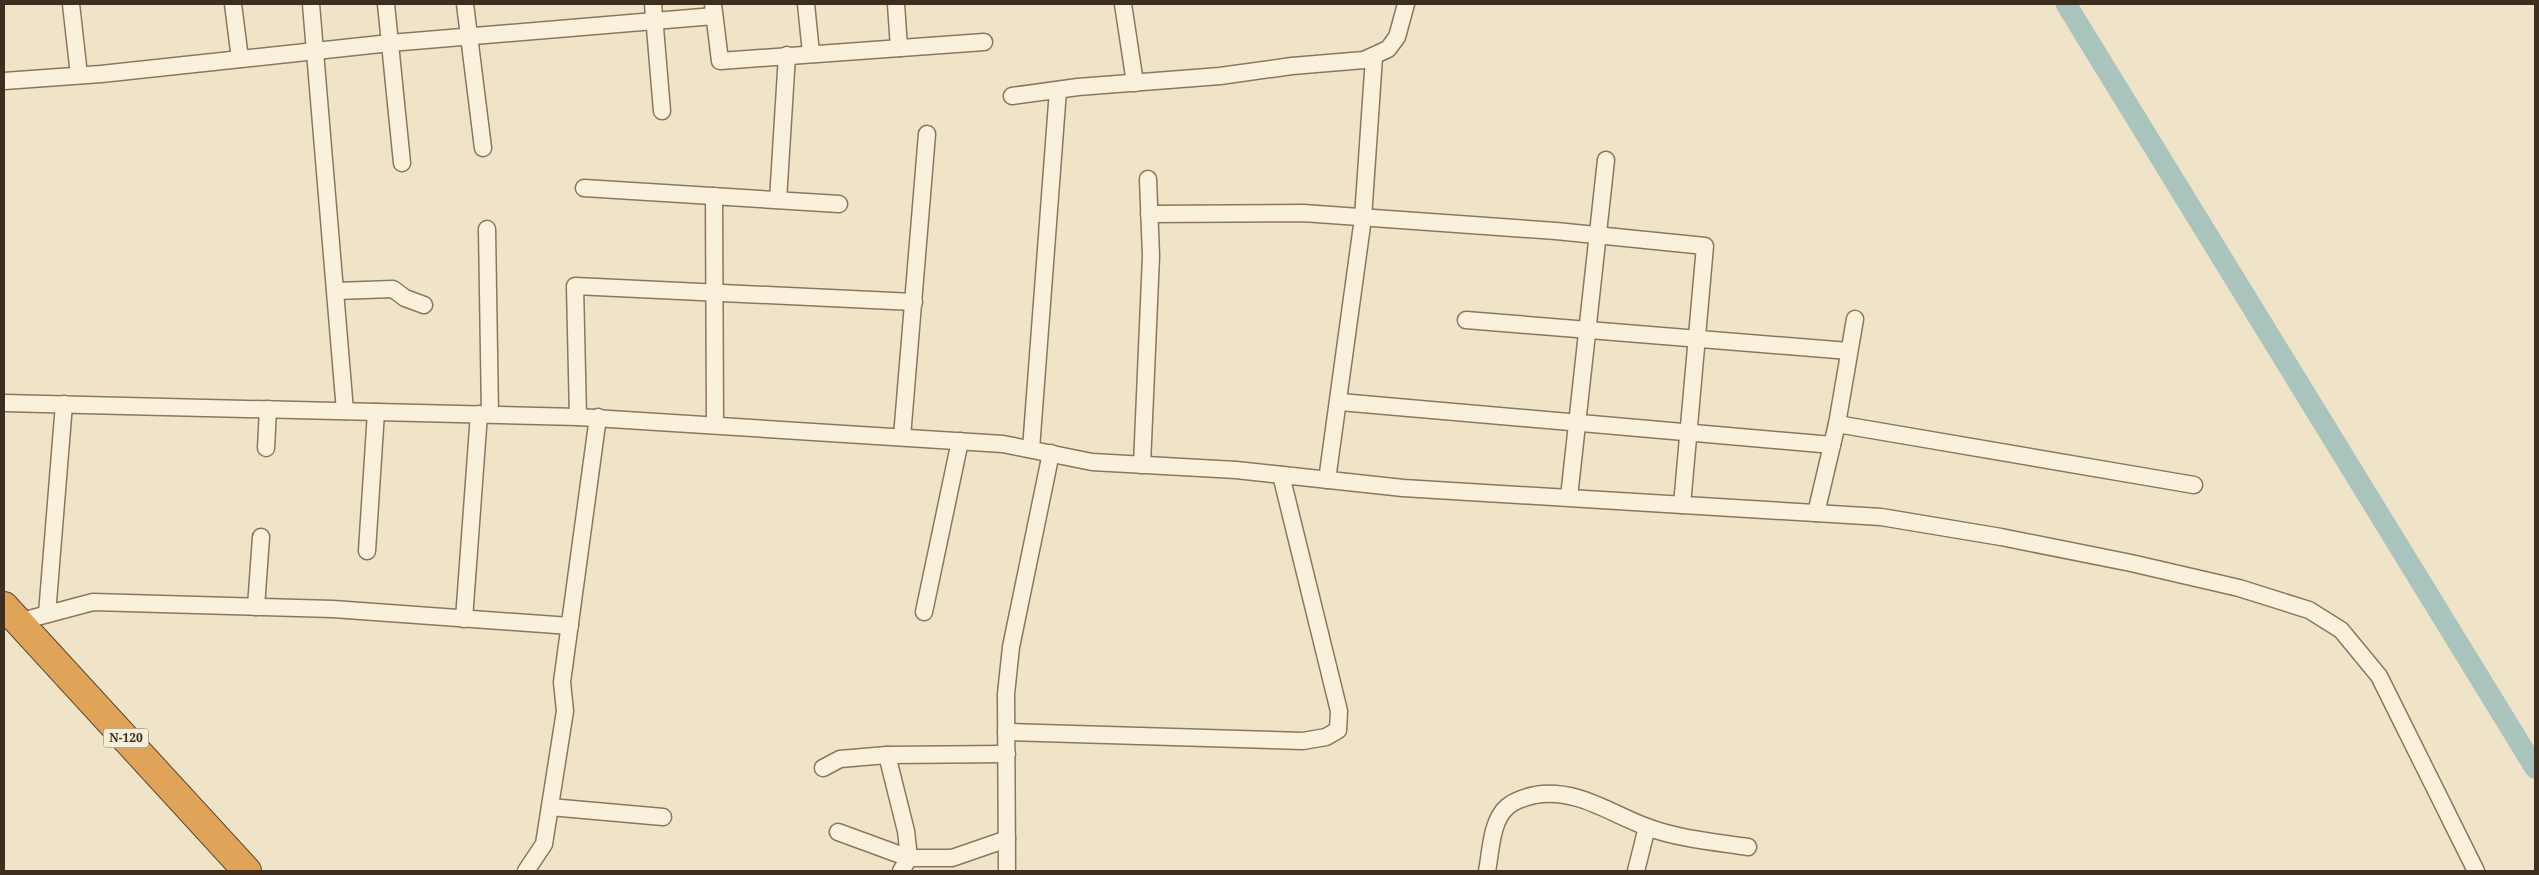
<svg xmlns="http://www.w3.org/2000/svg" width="2539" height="875" font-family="'Noto Serif',serif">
<rect width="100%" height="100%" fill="#f0e4c8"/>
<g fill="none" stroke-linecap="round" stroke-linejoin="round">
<path stroke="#a9c4bc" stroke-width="21" d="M2066,4L2535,768"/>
<g stroke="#8d765c" stroke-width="19">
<g id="street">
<path d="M71,4L79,75"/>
<path d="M233,4L240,59"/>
<path d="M311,4L345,411"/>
<path d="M386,4L402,163"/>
<path d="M465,4L483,148"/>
<path d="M653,4L662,111"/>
<path d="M713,4L720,61L984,42"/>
<path d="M806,4L811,53"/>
<path d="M896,4L899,48"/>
<path d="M1123,4L1135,83"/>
<path d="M4,81L101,74L390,43L714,16"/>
<path d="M1012,96L1078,87L1220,76L1292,66L1364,60L1388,49L1397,37L1406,4"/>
<path d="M584,188L839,204"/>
<path d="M714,196L715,425"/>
<path d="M778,200L787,55"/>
<path d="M1149,214L1303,213L1556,231L1705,246L1682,505"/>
<path d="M487,229L490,414"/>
<path d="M336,291L393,289L405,298L424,305"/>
<path d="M1466,320L1849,351"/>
<path d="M1340,402L1832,445"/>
<path d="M4,403L578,417L1003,444L1092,462L1236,470L1403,488L1881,517L2001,537L2131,563L2239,588L2309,610L2341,630L2379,676L2476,871"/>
<path d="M578,417L575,286L914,302"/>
<path d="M1837,424L2194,485"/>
<path d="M902,437L927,134"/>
<path d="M266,448L268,409"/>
<path d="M1031,449L1058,90"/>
<path d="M1142,465L1151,256L1148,179"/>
<path d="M1327,480L1363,218L1374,57"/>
<path d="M1569,497L1606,160"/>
<path d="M1816,513L1837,424L1855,319"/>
<path d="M367,551L376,412"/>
<path d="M256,607L261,537"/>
<path d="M924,612L960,441"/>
<path d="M47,614L64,404"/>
<path d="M464,619L479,414"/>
<path d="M18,622L93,602L333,609L570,626"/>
<path d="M1006,732L1303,741L1326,737L1338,730L1339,711L1281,475"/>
<path d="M887,755L906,831L909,858L901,871"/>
<path d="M823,768L840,759L887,755L1007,754"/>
<path d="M550,807L663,817"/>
<path d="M838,832L909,858H952L1007,839"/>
<path d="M526,871L544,844L565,711L562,682L598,417"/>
<path d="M1007,871L1006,694L1011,647L1051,453"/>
<path d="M1487,871C1491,851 1491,821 1507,807C1515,800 1526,797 1535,795C1577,788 1609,813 1647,827C1679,839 1715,842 1748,847"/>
<path d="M1636,871L1647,827"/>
</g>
</g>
<g stroke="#5b4430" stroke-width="30">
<path id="highway" d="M4,606L247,871"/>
</g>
<use href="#street" stroke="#faf1dc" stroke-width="16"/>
<use href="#highway" stroke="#e0a458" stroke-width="28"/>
</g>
<g text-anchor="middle" stroke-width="4" stroke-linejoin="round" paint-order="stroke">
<rect fill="#f7eed8" stroke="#756857" stroke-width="1" x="103.5" y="728.5" width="45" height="19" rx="4"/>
<g font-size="12" font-weight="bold" fill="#3d2e20">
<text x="126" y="742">N-120</text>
</g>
</g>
<rect width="2539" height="875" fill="none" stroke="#3d2e20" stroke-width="10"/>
</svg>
